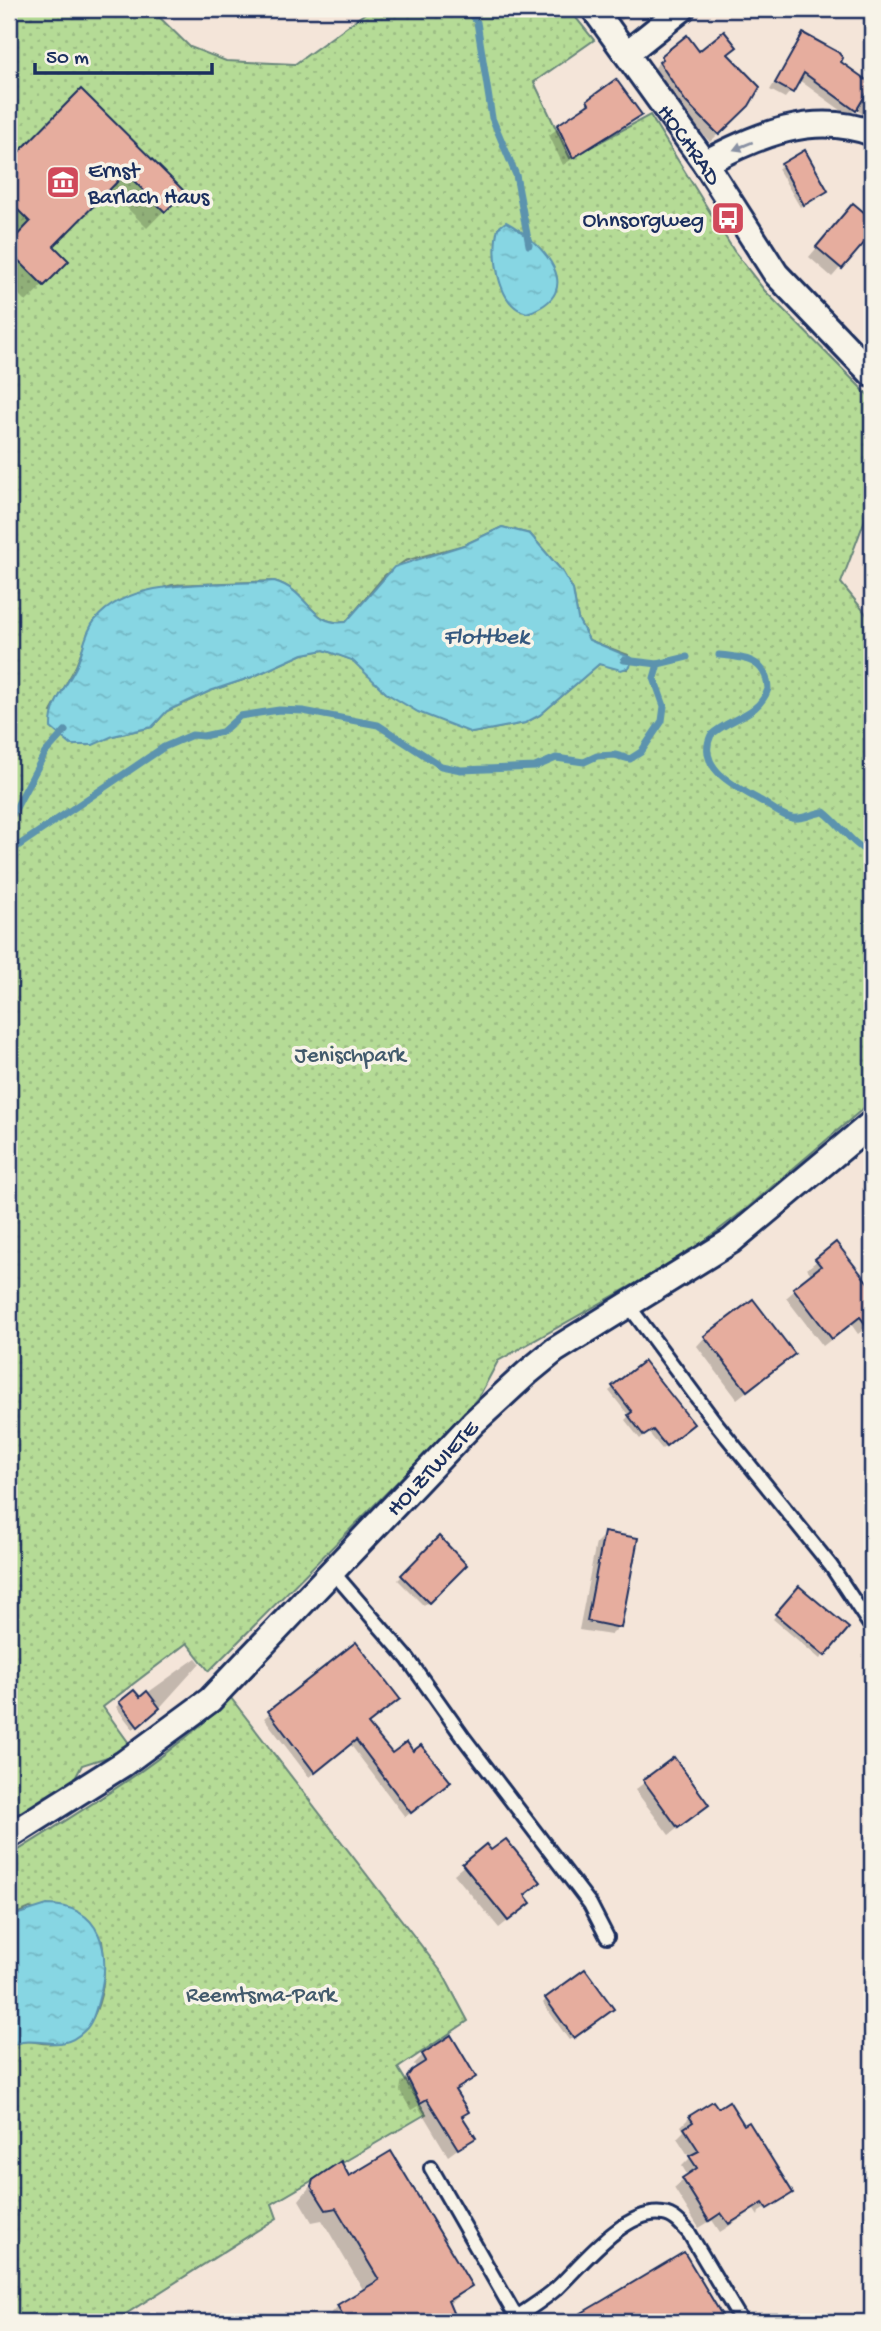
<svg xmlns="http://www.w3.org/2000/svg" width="881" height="2331" font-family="'Gochi Hand',sans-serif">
<defs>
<pattern id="park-dots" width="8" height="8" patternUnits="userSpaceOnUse" patternTransform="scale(1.75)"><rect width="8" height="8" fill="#b5db96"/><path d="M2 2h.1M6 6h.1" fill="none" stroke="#9bbc84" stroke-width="1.8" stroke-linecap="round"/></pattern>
<pattern id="water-ripples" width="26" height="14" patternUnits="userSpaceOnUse" patternTransform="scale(1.75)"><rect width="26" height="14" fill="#87d6e3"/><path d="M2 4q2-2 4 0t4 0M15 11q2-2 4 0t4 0" fill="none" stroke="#74b8c5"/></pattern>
</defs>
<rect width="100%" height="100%" fill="#f4e5d9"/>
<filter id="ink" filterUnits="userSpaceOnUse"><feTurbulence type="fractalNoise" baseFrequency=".0143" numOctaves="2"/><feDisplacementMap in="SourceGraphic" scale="14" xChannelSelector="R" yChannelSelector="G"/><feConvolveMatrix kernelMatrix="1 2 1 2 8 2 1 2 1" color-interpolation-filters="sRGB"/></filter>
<g filter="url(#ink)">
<g fill="url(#park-dots)" stroke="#68857a" stroke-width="2" fill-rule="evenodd">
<path d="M9,9H151L190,47L226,61L295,64L371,9H569L594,40L534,82L570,158L650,115L734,251L765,291L872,399V501L841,583L872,621L867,629L872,635V1101L746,1209L686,1255L498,1361L481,1393L464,1415L209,1671L187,1643L103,1707L131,1746L123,1752L82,1765L71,1786L9,1824ZM502,527L530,534L562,571L573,590L578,619L589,640L628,655L627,669L599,664L540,715L525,723L472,733L386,693L353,660L324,650L303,654L252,677L210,691L167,711L152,727L113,736L51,712L76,666L85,642L116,603L172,585L274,581C310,591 310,627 346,622L385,575L405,561L464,545Z"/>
<path d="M231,1698L443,1974L468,2021L398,2068L426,2114L272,2204L277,2218L113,2322H9V2047C31,2035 35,2046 56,2043C102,2038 108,1978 102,1941L30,1908L9,1917V1856C87,1807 164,1762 231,1698Z"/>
</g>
<g fill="url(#water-ripples)" stroke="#5c93ae" stroke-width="2">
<path d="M506,222C541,241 590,292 527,313C497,306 491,253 498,228Z"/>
<path d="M502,527L530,534L562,571L573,590L578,619L589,640L632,658L630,667L621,670L599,664L540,715L525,723L472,733L418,712L386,693L352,660L324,650L303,654L252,677L210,691L167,711L152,727L113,736L93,745H71L51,728C50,702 67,687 77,665C83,651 85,632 95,620C132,574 223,587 274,581C310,591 310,627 346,622L394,567L464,545Z"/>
<path d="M47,1905C102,1905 112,1952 99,1998C96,2009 93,2023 84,2031C57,2057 38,2031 9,2047V1917Z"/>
</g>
<g fill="#0003">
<path d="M608,9H637L618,23Z"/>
<path d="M803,35L872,86V120L855,109L849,116L799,80L785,98L770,90Z"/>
<path d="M698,53L727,55L748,105L710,142L657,84L652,72L662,57Z"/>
<path d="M81,92L182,192L147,228L108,189L51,246L66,261L26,302L9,285V246L14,241L9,235V165Z"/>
<path d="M588,102L639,115L563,165L549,135L580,112Z"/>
<path d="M782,165L822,194L800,207L778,169Z"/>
<path d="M853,205L872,221V231L832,277L809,257Z"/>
<path d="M836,1245L872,1291V1323L858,1334L851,1324L823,1346L786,1298L812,1275L807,1269Z"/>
<path d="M705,1337L793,1354L737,1399L697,1346Z"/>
<path d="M644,1363L688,1428L662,1449L648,1432L640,1439L625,1420L629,1416L609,1391Z"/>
<path d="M605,1534L619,1627L611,1635L579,1630L596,1543Z"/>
<path d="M439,1539L465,1565L424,1606L398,1580Z"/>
<path d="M796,1592L846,1628L820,1659L773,1619Z"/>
<path d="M356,1645L366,1724L392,1756L443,1788L405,1817L350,1744L309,1777L264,1718Z"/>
<path d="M196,1658L200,1663L155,1713L133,1729L116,1707L120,1703L139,1699Z"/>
<path d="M674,1759L707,1805L669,1835L635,1790Z"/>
<path d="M872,1796V1812L865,1803Z"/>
<path d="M486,1847L523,1896L520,1911L499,1928L454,1874Z"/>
<path d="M546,1999L608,2013L569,2040L543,2003Z"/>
<path d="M423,2055L474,2077L455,2092L461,2117L474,2137L448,2156L418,2106L411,2110L400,2091L401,2084L417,2069L414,2064Z"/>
<path d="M690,2117L791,2192L783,2200V2197L759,2212L758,2216L754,2210L720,2232L712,2220L699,2228L674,2188L688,2176L682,2166L690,2158L677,2138L684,2131L681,2126Z"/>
<path d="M349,2178L470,2286L448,2305L453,2322H326L325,2320L338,2306L364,2291L322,2220L312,2222L299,2200L316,2179Z"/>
<path d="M684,2254L724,2322H569Z"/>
</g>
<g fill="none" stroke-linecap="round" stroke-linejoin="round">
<g stroke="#5c93ae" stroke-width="7">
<path d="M466,9L477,22L492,118L516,175L529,245"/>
<path d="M719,655C743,657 767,659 768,689C759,716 730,717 711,735C695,769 739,788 763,802C771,807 782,816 792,818C803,820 813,813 824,812C841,825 853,846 872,854"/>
<path d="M624,660L658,664"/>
<path d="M9,821L45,753L65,731"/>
<path d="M9,852L164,747L192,735L203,736L222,732L240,716L279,710L303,711L378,725L441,766L461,770L535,767L556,758L584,762L597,756L615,755L630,759L641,752L662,721L664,706L654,678L658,664L687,657"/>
</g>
</g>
<g fill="#e6ad9e" stroke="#1b2f5e" stroke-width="2">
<path d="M724,31L737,47L728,54L760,87L749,106L719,135L686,102L659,62L663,59L661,56L687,35L699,51Z"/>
<path d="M803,33L838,52L843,58L841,62L872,84L856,111L804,73L793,93L775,83Z"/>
<path d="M616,79L642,115L573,158L557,125L589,104L587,100Z"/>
<path d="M81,89L185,192L165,212L126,173L54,246L69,261L44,286L9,251V244L30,222L9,201V162Z"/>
<path d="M805,150L828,191L804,205L781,164Z"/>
<path d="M853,203L872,219V234L842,269L816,247Z"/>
<path d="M836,1242L872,1288V1333L860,1317L832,1339L793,1288L821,1266L815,1259Z"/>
<path d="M753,1299L795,1354L747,1391L704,1336Z"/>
<path d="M644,1361L694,1424L666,1446L653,1430L644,1436L628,1415L632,1412L612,1386Z"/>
<path d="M604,1532L638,1538L621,1628L587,1621Z"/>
<path d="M439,1536L467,1565L429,1603L401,1575Z"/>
<path d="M799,1586L849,1628L825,1656L775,1614Z"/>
<path d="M356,1642L400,1699L368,1724L392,1753L407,1742L413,1751L421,1745L451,1782L411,1813L356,1740L315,1773L268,1711Z"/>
<path d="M134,1690L140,1697L147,1691L160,1708L138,1727L119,1702Z"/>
<path d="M674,1757L709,1805L678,1828L643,1780Z"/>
<path d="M506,1839L541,1882L525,1895L531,1903L508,1921L462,1864L486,1844L491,1850Z"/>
<path d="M585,1969L614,2009L574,2038L545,1998Z"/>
<path d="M451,2035L476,2077L455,2090L469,2112L462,2116L476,2138L458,2149L427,2099L420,2103L407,2077L412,2070L426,2061L422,2054Z"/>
<path d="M713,2101L718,2108L729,2101L744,2125L749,2122L793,2193L767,2209L763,2203L729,2224L721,2213L709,2221L682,2178L697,2168L689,2156L699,2151L684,2128L693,2122L689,2116Z"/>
<path d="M391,2151L472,2286L448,2301L457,2322H347L337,2305L379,2280L336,2208L326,2210L311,2186L313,2180L341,2161L349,2176Z"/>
<path d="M684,2252L726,2322H566L602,2301Z"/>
</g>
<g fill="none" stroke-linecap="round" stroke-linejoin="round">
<g stroke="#1b2f5e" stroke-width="18">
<g id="service">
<path d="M629,1306L715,1422L831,1566L872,1628"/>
<path d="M332,1571L408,1659L463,1737L590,1904L607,1937"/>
<path d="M431,2168L519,2322"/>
<path d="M510,2322C526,2310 544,2300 558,2287C582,2264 626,2208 663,2214C674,2215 682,2225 689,2233L742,2322"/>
</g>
</g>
<g stroke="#1b2f5e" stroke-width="30">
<g id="minor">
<path id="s1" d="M594,9L705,163L776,274L872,374"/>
<path d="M627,53L682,9"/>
<path d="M705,163C757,135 814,111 872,133"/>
<path id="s2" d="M9,1836L123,1764L210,1700L474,1422L527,1373L555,1350L731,1241L872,1123"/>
</g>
</g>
<use href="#service" stroke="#f7f3e8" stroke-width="12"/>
<use href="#minor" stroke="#f7f3e8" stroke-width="24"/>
</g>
<defs><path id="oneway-solid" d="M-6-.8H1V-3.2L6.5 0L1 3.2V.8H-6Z" transform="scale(1.75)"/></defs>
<use fill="#8991a3" href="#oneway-solid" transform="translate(743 146) rotate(158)"/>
</g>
<defs>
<g id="museum-square" transform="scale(1.75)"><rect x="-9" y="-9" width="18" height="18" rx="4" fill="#d1495b" stroke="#f7f3e8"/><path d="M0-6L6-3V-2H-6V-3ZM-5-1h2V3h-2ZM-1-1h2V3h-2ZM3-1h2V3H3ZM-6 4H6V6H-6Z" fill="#fff"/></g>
<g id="bus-square" transform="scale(1.75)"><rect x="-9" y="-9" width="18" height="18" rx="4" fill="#d1495b" stroke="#f7f3e8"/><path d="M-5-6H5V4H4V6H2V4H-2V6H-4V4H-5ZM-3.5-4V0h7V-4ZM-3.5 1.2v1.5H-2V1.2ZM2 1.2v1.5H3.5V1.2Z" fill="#fff"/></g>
</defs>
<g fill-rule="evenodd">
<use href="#museum-square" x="63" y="182"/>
<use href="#bus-square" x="728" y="218"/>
</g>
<g text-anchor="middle" stroke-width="7" stroke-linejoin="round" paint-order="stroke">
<g font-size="23" fill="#1b2f5e" stroke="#f7f3e8">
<text dy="8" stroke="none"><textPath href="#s1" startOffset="166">HOCHRAD</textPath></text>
<text dy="8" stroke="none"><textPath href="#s2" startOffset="564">HOLZTWIETE</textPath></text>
</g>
<g font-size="23" fill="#1b2f5e" stroke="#f7f3e8" text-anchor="start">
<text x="88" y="177">Ernst<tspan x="88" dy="26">Barlach Haus</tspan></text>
<text x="704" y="226" text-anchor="end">Ohnsorgweg</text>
</g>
<g font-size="23" fill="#425a6c" stroke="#f7f3e8">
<text x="350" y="1061">Jenischpark</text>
<text x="261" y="2001">Reemtsma-Park</text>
</g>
<g font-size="24" font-style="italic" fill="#36597f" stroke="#f7f3e8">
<text x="486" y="643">Flottbek</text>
</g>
</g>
<rect width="881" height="2331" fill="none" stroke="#f7f3e8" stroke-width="35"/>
<rect x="18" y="18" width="846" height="2296" fill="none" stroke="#1b2f5e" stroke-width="2.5" filter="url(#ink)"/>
<path d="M35 63v10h177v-10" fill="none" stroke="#1b2f5e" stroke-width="3.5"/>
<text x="46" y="63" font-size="21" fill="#1b2f5e" stroke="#f7f3e8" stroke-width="5" paint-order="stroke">50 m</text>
</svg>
